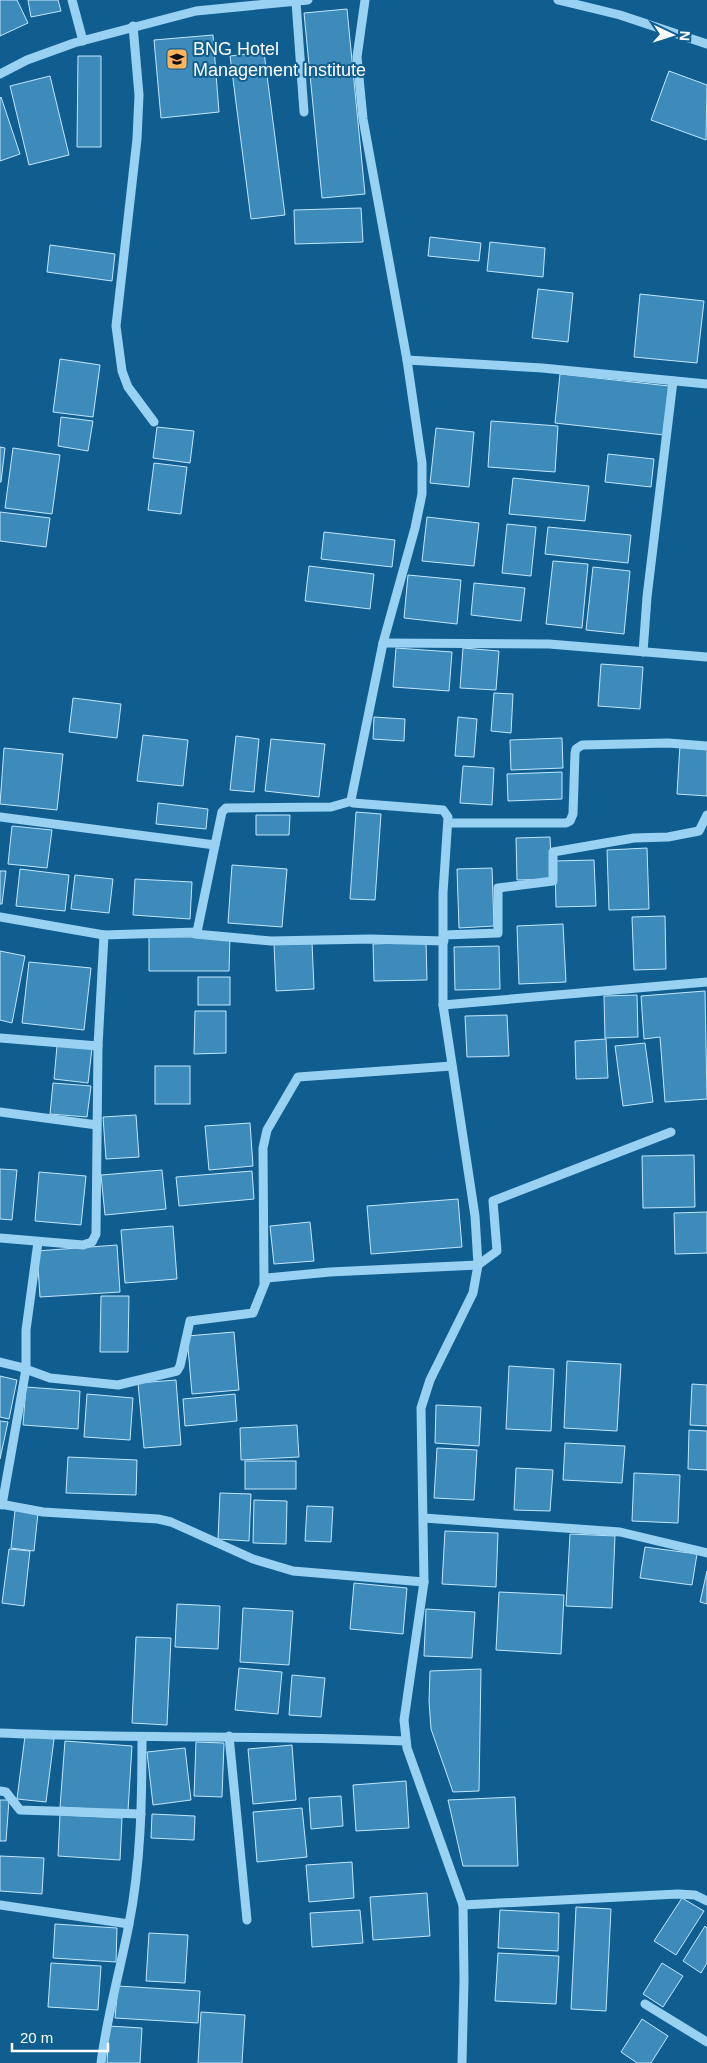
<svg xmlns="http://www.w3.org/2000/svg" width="707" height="2063" font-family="Helvetica,sans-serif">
<rect width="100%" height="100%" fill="#105e90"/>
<g fill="#3d8bba" stroke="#c1e7fe">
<path d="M0,0H17L28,23L0,36Z"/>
<path d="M28,0H58L61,11L31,17Z"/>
<path d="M347,9L365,194L322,198L304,13Z"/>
<path d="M213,35L219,112L161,118L154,40Z"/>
<path d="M264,52L285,215L251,219L230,56Z"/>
<path d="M78,56H101V147H77Z"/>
<path d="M669,71L707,85L706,140L651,120Z"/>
<path d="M50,76L69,155L29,165L10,86Z"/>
<path d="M1,97L20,154L0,161V98Z"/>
<path d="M361,208L363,242L295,244L294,210Z"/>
<path d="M430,237L481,243L479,261L428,256Z"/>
<path d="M490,242L545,248L543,277L487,271Z"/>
<path d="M50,245L115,254L112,281L47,272Z"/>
<path d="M538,289L573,293L568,342L532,338Z"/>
<path d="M640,294L704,301L697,363L634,357Z"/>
<path d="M60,359L100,365L93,417L53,412Z"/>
<path d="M560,374L669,386L664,435L555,423Z"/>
<path d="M61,417L93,421L88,451L58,446Z"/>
<path d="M491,421L558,426L555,472L488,467Z"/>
<path d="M157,427L194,431L190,463L153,458Z"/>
<path d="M436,428L474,432L469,487L430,483Z"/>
<path d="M0,447L5,448L1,482H0Z"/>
<path d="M13,448L60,455L52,514L5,508Z"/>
<path d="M608,454L654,459L651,487L605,482Z"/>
<path d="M154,463L187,467L181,514L148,510Z"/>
<path d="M513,478L589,486L585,521L509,514Z"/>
<path d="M0,512L50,518L46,547L0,541Z"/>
<path d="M427,517L479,523L474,566L422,561Z"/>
<path d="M507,524L536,527L531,576L502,573Z"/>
<path d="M548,527L631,535L628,563L545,554Z"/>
<path d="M324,532L395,540L392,567L321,559Z"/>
<path d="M553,561L588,564L582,628L546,624Z"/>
<path d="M309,566L374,574L370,609L305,601Z"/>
<path d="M593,567L630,571L624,634L586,630Z"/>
<path d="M408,575L461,580L457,624L404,618Z"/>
<path d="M474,583L525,588L521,621L471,615Z"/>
<path d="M396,648L452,652L449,691L393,687Z"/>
<path d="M463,648L499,651L496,690L460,688Z"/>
<path d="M601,664L643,667L640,709L598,706Z"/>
<path d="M494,693L513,694L511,733L491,731Z"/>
<path d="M73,698L121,704L117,738L69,732Z"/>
<path d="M374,717L405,719L404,741L373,739Z"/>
<path d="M458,717L477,719L474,757L455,756Z"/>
<path d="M143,735L188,740L183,786L137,781Z"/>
<path d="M236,736L259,739L254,792L230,790Z"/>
<path d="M562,738L563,768L511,770L510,740Z"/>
<path d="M271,739L325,744L319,797L265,791Z"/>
<path d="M680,745L707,747V796L677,794Z"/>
<path d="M4,748L63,754L57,810L0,804Z"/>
<path d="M463,766L494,768L492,805L460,803Z"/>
<path d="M562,772V799L508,801L507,774Z"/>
<path d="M158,803L208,809L206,829L156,824Z"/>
<path d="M356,812L381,814L375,900L350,899Z"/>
<path d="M256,815H290L289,835H256Z"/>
<path d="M12,826L52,830L47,868L8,864Z"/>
<path d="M550,837L552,879L517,880L516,838Z"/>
<path d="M647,848L649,909L609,910L607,850Z"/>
<path d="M594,860L596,906L556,907L555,861Z"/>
<path d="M232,865L287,869L282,927L228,923Z"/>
<path d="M492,868L494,926L459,928L457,869Z"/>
<path d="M20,869L69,875L65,911L16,906Z"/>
<path d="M0,871H6L2,904H0Z"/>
<path d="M75,875L113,879L109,913L71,909Z"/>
<path d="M135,879L192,882L190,919L133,915Z"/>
<path d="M665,916L666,969L634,970L632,917Z"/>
<path d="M563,924L566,982L519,984L517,926Z"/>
<path d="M149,937H230L229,971H149Z"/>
<path d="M312,942L314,989L276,991L274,944Z"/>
<path d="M426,942L427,980L374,981L373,944Z"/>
<path d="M499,946L500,989L455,990L454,947Z"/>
<path d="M0,951L25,956L12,1023L0,1020Z"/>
<path d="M29,962L91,968L84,1030L22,1023Z"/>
<rect x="198" y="977" width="32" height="28"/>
<path d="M705,991L707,1099L665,1102L660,1037L644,1039L641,996Z"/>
<path d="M637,995L638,1037L605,1038L604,996Z"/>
<path d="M195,1011H226V1053L194,1054Z"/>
<path d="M507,1015L509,1056L467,1057L465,1016Z"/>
<path d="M606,1039L608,1078L576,1079L575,1041Z"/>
<path d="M645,1043L653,1102L623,1106L615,1046Z"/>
<path d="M57,1046L92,1048L88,1083L54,1079Z"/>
<rect x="155" y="1066" width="35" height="38"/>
<path d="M53,1083L91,1086L87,1117L50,1114Z"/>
<path d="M136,1115L139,1157L106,1159L103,1117Z"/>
<path d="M250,1123L253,1166L209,1170L205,1126Z"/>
<path d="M694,1155L695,1207L643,1208L642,1156Z"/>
<path d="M0,1169L17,1170L12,1220L0,1219Z"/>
<path d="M162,1170L166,1209L105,1215L101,1175Z"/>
<path d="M252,1171L254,1199L179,1206L176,1177Z"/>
<path d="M39,1172L86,1176L81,1225L35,1221Z"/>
<path d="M458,1199L462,1247L371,1254L367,1206Z"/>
<path d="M707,1212V1253L675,1254L674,1213Z"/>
<path d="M310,1222L314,1261L274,1264L270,1226Z"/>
<path d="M173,1226L177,1279L125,1283L121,1230Z"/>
<path d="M117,1245L120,1292L40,1297L37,1251Z"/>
<path d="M101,1296H129L128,1352H100Z"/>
<path d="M234,1332L239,1390L192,1394L187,1336Z"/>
<path d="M567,1361L621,1364L617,1431L564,1428Z"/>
<path d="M509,1366L554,1369L551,1431L506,1429Z"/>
<path d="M0,1376L17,1380L9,1419L0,1417Z"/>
<path d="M176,1380L181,1445L144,1448L138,1383Z"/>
<path d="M692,1384L707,1385V1426L690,1425Z"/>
<path d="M26,1387L80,1391L78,1429L23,1425Z"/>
<path d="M87,1394L133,1398L130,1440L84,1437Z"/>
<path d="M235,1394L237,1421L185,1426L183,1399Z"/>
<path d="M436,1405L481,1407L479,1446L435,1443Z"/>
<path d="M0,1421L8,1422L0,1459Z"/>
<path d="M297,1425L299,1457L241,1460L240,1428Z"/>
<path d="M689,1430L707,1431V1470L688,1469Z"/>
<path d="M565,1443L625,1446L622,1483L563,1480Z"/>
<path d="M437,1448L477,1450L474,1500L434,1498Z"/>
<path d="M68,1457L137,1460L136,1495L66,1493Z"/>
<rect x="245" y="1461" width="51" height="28"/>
<path d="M516,1468L553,1470L550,1511L514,1510Z"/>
<path d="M634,1473L680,1475L678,1523L632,1521Z"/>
<path d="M220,1493L251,1494L249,1541L218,1539Z"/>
<path d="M254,1500L287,1501L286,1544L253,1543Z"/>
<path d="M307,1506L333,1507L331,1542L305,1541Z"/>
<path d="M15,1510L38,1513L34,1551L11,1548Z"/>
<path d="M445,1531L498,1533L496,1587L442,1584Z"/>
<path d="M570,1534L615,1536L612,1608L566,1606Z"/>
<path d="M645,1547L697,1554L692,1585L640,1578Z"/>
<path d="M9,1549L30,1551L24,1606L2,1603Z"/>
<path d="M707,1571V1604L700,1602Z"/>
<path d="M354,1583L407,1588L403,1634L350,1629Z"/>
<path d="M499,1592L564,1595L561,1654L496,1650Z"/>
<path d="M177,1604L220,1606L218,1649L175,1647Z"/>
<path d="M243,1608L293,1611L289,1665L240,1662Z"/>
<path d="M426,1609L475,1612L472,1658L424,1656Z"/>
<path d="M136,1637L171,1638L167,1725L132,1723Z"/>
<path d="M239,1668L282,1672L278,1714L235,1710Z"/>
<path d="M481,1669L479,1791L453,1792L431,1729L429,1701L430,1671Z"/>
<path d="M292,1675L325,1678L321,1717L289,1715Z"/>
<path d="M25,1736L54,1739L46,1802L17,1799Z"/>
<path d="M65,1741L132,1746L128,1811L60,1807Z"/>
<path d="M196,1742L224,1743L222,1797L194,1796Z"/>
<path d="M292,1745L296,1800L253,1804L248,1749Z"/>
<path d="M185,1748L191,1800L153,1805L147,1752Z"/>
<path d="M406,1781L409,1828L356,1831L353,1785Z"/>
<path d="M341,1796L343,1826L311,1829L309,1798Z"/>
<path d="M515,1797L518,1866H463L448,1800Z"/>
<path d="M0,1800H9L6,1841H0Z"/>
<path d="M302,1808L307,1857L257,1862L253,1812Z"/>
<path d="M152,1814L195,1816L194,1840L151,1838Z"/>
<path d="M60,1815L122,1818L120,1860L58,1856Z"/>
<path d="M0,1856L44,1858L42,1894L0,1891Z"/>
<path d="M352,1862L354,1898L309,1902L306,1865Z"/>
<path d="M427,1893L430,1936L373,1940L370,1897Z"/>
<path d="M682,1898L704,1911L676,1955L654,1941Z"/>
<path d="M576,1907L611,1909L606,2011L571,2009Z"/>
<path d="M360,1910L363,1943L312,1947L310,1913Z"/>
<path d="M500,1910L559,1913L558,1951L498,1948Z"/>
<path d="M55,1924L117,1928L116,1962L53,1958Z"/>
<path d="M705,1926L707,1928V1963L701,1973L683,1961Z"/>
<path d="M149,1933L188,1935L185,1983L146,1981Z"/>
<path d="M498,1953L559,1956L556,2004L495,2001Z"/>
<path d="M51,1963L101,1966L98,2010L48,2007Z"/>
<path d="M662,1963L683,1976L663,2007L643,1994Z"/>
<path d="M118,1986L200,1991L198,2023L115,2018Z"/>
<path d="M201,2012L245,2015L242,2063H198Z"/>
<path d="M642,2019L668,2036L651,2063H637L621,2052Z"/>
<path d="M109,2026L142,2028L140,2063H107Z"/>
</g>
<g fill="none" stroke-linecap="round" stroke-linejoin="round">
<g stroke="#99d1f3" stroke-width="9">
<path d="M72,0L83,41"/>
<path d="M365,0L357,57L363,119L407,360L422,463V494L415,528L383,643L351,800L353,803L443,810L448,817L443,893V1005L475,1216L478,1265L473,1293L430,1380L421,1408L424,1582L404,1720L407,1748L463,1905L678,1894L695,1895L707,1901"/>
<path d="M558,0L620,15L707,44"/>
<path d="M296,2L304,112"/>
<path d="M133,26L139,95L137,139L116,326L122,371L128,387L154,422"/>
<path d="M0,74L27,60L74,43L196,11L308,0"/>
<path d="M407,360L542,368L707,384"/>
<path d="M383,643L549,644L707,657"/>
<path d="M643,652L647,597L673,381"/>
<path d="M0,817L215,845L222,812L226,808L331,807L352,801"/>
<path d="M449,823H566L570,821L573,814L575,753L576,749L582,745L668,743L707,746"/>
<path d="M0,917L104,935"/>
<path d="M195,934L271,941L370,939L444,941"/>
<path d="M444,935L498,933V888L553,881V852L634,838L668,837L699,831L707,815"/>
<path d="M443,1005L707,982"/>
<path d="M0,1038L98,1046"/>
<path d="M0,1112L97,1125"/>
<path d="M0,1238L83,1245L92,1242L96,1234L98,1046L104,935L197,932L215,845"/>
<path d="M264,1283L263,1148L267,1130L298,1077L452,1066"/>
<path d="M0,1362L20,1367L50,1378L118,1385L177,1371L180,1366L190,1321L253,1313L267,1278L330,1272L478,1265L497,1251L493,1201L671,1132"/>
<path d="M0,1504L43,1512L158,1519L171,1522L253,1559L293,1571L424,1582"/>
<path d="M2,1505L26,1369V1330L38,1242"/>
<path d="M424,1518L620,1532L707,1553"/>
<path d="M0,1733C135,1739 271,1735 406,1741"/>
<path d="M229,1736L247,1920"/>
<path d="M0,1791L6,1792L20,1810L141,1814"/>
<path d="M0,1905L129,1924"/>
<path d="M645,2004L707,2042"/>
<path d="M101,2063C107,2016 120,1971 129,1924C141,1863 142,1800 142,1738"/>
<path d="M462,2063L464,1980L463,1905"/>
</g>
</g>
<defs>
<g id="university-square" transform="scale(1.125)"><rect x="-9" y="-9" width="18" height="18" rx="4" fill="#ffb35b" stroke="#105e90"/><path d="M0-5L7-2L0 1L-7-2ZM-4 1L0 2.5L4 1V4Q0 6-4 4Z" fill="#111"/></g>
</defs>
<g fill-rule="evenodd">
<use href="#university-square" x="177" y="59"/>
</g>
<g text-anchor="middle" stroke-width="4" stroke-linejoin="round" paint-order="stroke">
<g font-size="18" fill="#fff" stroke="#105e90" text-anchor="start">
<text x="193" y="55">BNG Hotel<tspan x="193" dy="21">Management Institute</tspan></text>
</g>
</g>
<g transform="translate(672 35) rotate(94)" stroke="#105e90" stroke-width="4" paint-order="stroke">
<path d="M0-4L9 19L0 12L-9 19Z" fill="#ffffff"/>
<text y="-8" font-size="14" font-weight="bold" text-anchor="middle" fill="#ffffff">N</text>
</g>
<path d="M12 2043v8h96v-8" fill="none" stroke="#ffffff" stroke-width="2.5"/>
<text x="20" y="2043" font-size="15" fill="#ffffff" stroke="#105e90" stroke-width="4" paint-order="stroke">20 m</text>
</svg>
